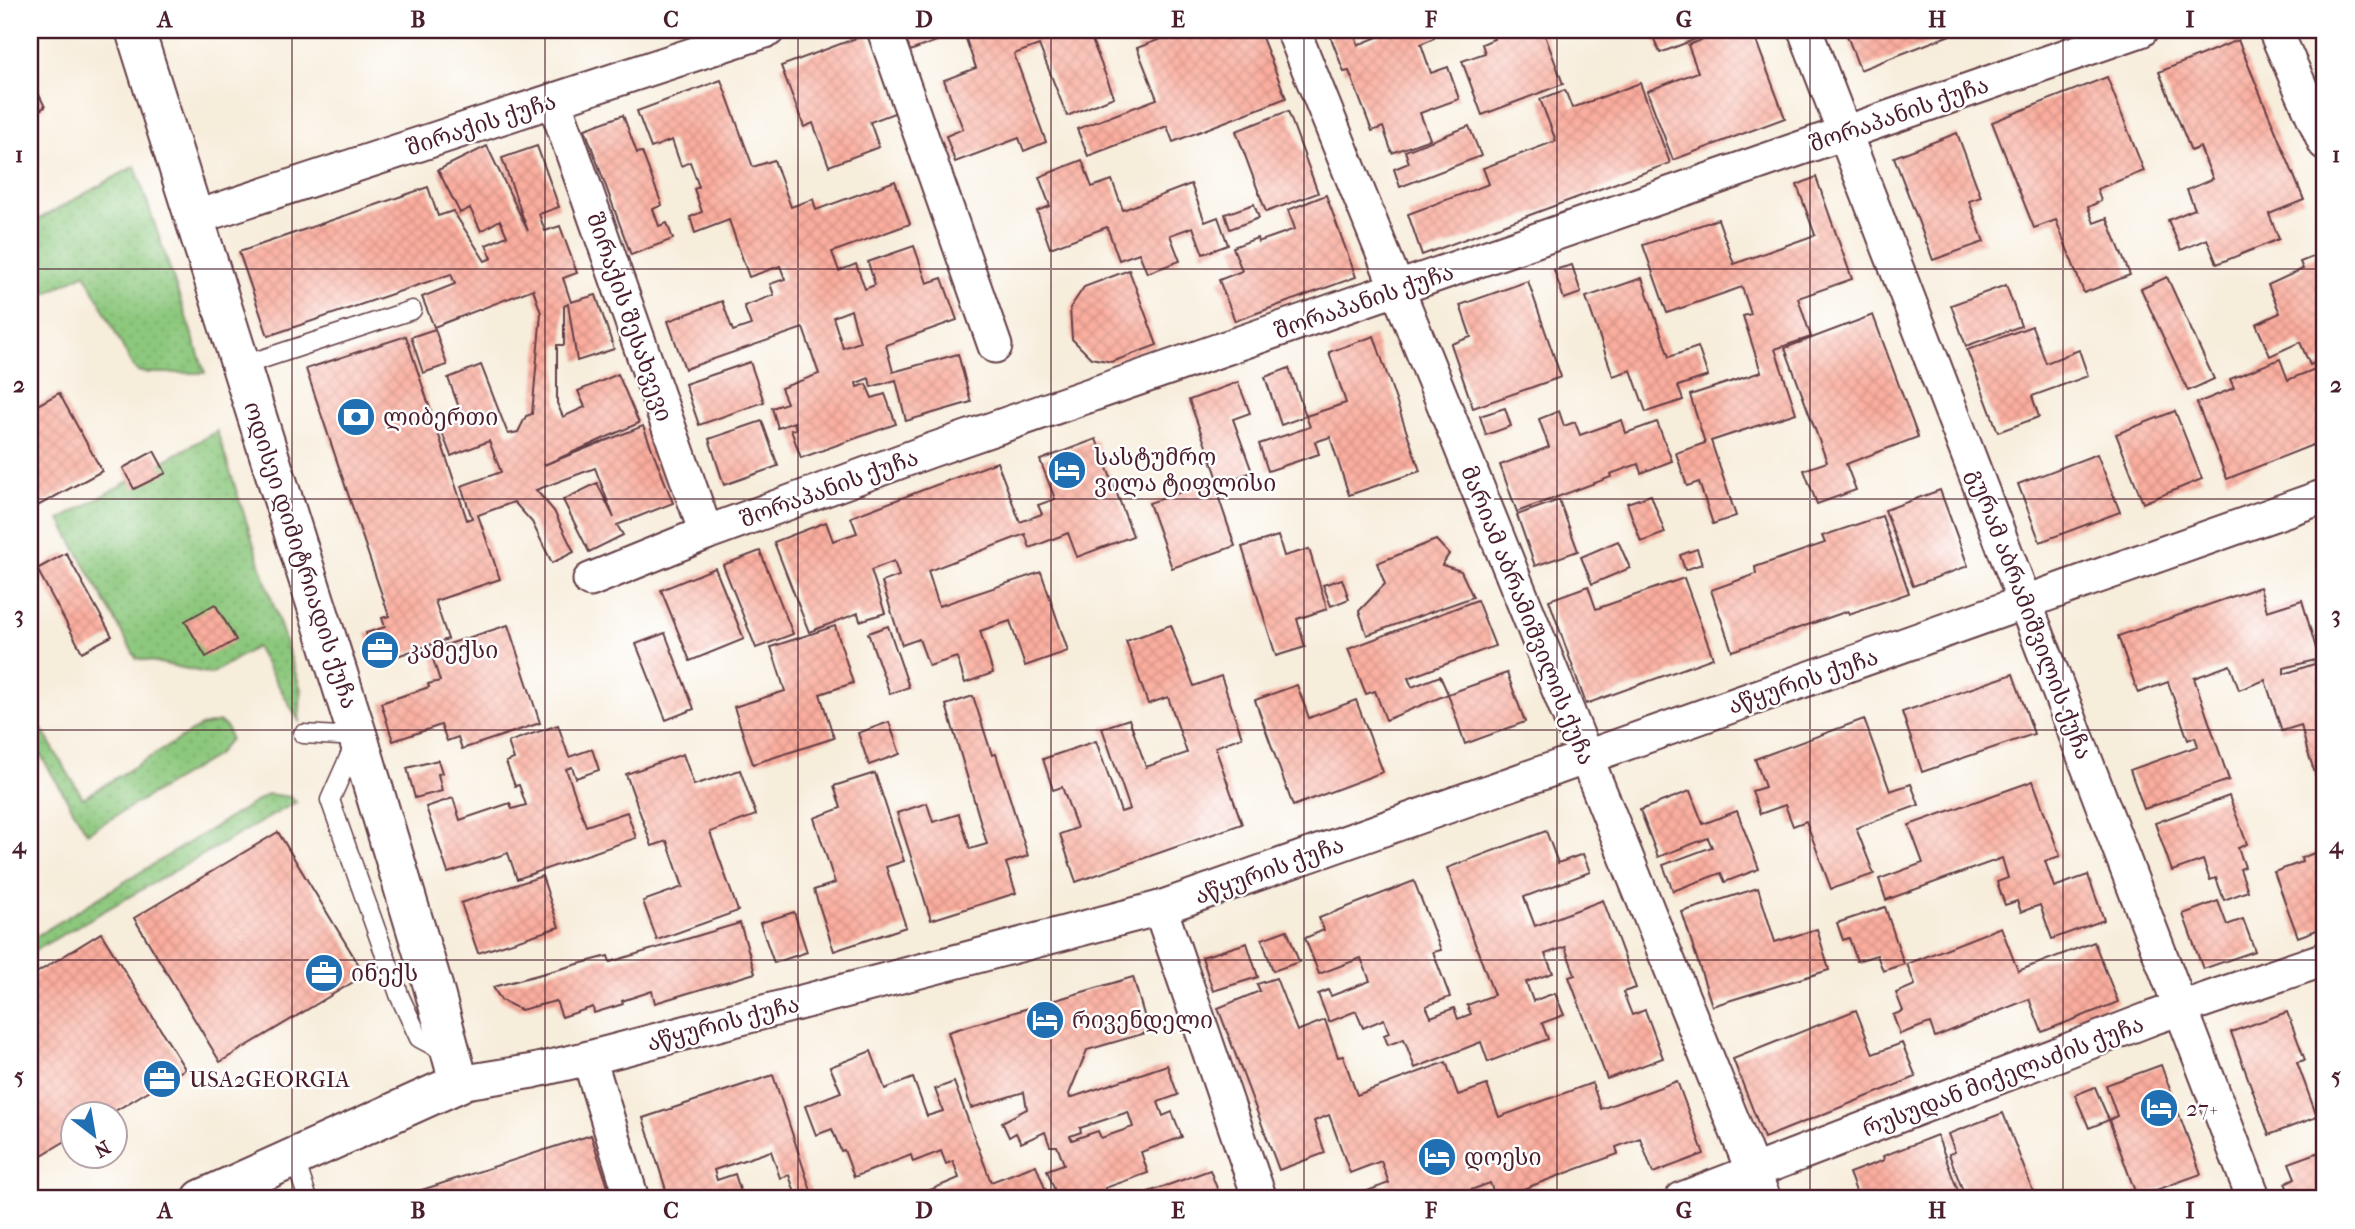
<svg xmlns="http://www.w3.org/2000/svg" width="2355" height="1229" font-family="'IM FELL French Canon','Noto Serif Georgian',serif">
<defs>
<pattern id="grass-dots" width="8" height="8" patternUnits="userSpaceOnUse" patternTransform="scale(1.75)"><rect width="8" height="8" fill="#8cc87d"/><path d="M2 2h.1M6 6h.1" fill="none" stroke="#7aab6c" stroke-width="1.8" stroke-linecap="round"/></pattern>
<pattern id="building-cross-hatch" width="8" height="8" patternUnits="userSpaceOnUse" patternTransform="scale(1.75)"><rect width="8" height="8" fill="#faad9e"/><path d="M0 0l8 8M0 8l8-8" fill="none" stroke="#d89488"/></pattern>
</defs>
<rect width="100%" height="100%" fill="#fff"/>
<filter id="ink" filterUnits="userSpaceOnUse"><feTurbulence type="fractalNoise" baseFrequency=".0143" numOctaves="2"/><feDisplacementMap in="SourceGraphic" scale="14" xChannelSelector="R" yChannelSelector="G"/><feConvolveMatrix kernelMatrix="1 2 1 2 8 2 1 2 1" color-interpolation-filters="sRGB"/></filter>
<filter id="wash" filterUnits="userSpaceOnUse"><feTurbulence type="fractalNoise" baseFrequency=".00686" numOctaves="4" result="noise"/><feDisplacementMap in="SourceGraphic" scale="28" xChannelSelector="R" yChannelSelector="G"/><feGaussianBlur stdDeviation="1.57" result="paint"/><feColorMatrix in="noise" values="0 0 0 0 0 0 0 0 0 0 0 0 0 0 0 0 0 1.4 0 .05"/><feComposite in="paint" operator="in"/></filter>
<g filter="url(#wash)">
<rect width="100%" height="100%" fill="#f7eddb"/>
<g fill="url(#grass-dots)" stroke="#6b7454" stroke-width="2">
<path d="M135,166L205,373H146L137,371L131,363L85,273L30,302V224Z"/>
<path d="M217,431L301,690L299,721L256,647L211,674L136,658L60,520Z"/>
<path d="M30,710L83,798L201,726L220,722L227,728L230,739L217,755L87,833L30,737Z"/>
<path d="M268,794L290,797L296,802L30,953V940Z"/>
</g>
<g id="blocks">
<g fill="url(#building-cross-hatch)" fill-rule="evenodd">
<path d="M903,30H957L958,33L910,51Z"/>
<path d="M980,30H1088L1114,97L1067,116L1039,45L1014,54L1046,142L1024,151L1019,138L955,162L946,136L963,129L944,80L976,68L966,39L981,33Z"/>
<path d="M1184,30H1259L1286,98L1173,142L1167,126L1088,156L1077,129L1157,99L1137,48Z"/>
<path d="M1328,30H1353L1358,45L1380,36L1378,30H1431L1434,38L1421,44L1431,73L1448,67L1459,99L1420,113L1430,139L1392,153L1383,127L1372,131L1349,71L1344,72Z"/>
<path d="M1491,30H1543L1563,84L1482,115L1462,61L1485,53L1482,44L1494,39Z"/>
<path d="M1650,30H1719L1660,53Z"/>
<path d="M1727,30H1752L1785,118L1673,160L1647,91L1698,72L1688,45Z"/>
<path d="M1845,30H1963L1860,70Z"/>
<path d="M2313,30H2325V53L2322,54Z"/>
<path d="M867,34L897,112L870,122L879,147L829,166L813,123L804,127L781,66Z"/>
<path d="M2238,40L2304,200L2269,214L2279,239L2217,264L2207,239L2181,250L2168,220L2195,209L2187,190L2213,179L2200,147L2191,151L2159,72Z"/>
<path d="M30,76L45,107L30,115Z"/>
<path d="M2107,77L2144,171L2097,189L2101,201L2088,207L2094,223L2107,218L2130,275L2084,293L2056,220L2034,228L1992,122Z"/>
<path d="M721,80L753,167L774,160L791,207L813,199L816,210L895,181L910,224L832,252L839,271L856,264L865,289L875,285L868,262L914,246L927,283L942,278L957,320L886,345L893,372L958,354L971,402L906,421L896,380L871,387L869,378L856,383L857,387L866,384L872,398L885,394L896,424L801,458L791,430L796,429L794,422L778,428L772,408L787,403L781,388L819,374L803,328L685,369L668,321L722,301L733,331L751,325L744,306L774,295L770,284L785,279L780,266L749,277L729,220L695,233L690,217L702,212L694,189L699,187L690,162L681,166L672,140L651,148L637,111ZM851,310L860,342L843,348L833,317Z"/>
<path d="M1640,83L1670,163L1422,255L1408,214L1489,184L1483,168L1556,141L1540,99L1565,90L1572,108Z"/>
<path d="M1288,111L1318,193L1266,212L1236,131Z"/>
<path d="M623,115L637,153L642,152L662,205L653,209L659,226L667,223L673,239L631,255L585,129Z"/>
<path d="M1469,126L1481,156L1400,187L1394,169L1409,163L1405,151Z"/>
<path d="M1957,133L1981,197L1969,201L1984,242L1933,260L1894,157Z"/>
<path d="M487,146L528,231L502,158L537,146L559,207L539,214L545,231L560,226L577,273L563,278L571,302L596,295L614,349L577,361L568,304L564,306V345H557V403L563,417L585,407L578,391L618,374L639,423L544,465L643,426L673,503L617,525L623,535L589,552L563,500L597,483L614,518L595,468L536,490L554,511L574,552L552,563L532,522L514,502L478,515L500,579L435,601L448,639L376,663L366,633L385,627L382,618L389,616L306,369L406,336L467,520L472,518L461,486L501,472L489,441L451,456L440,427L463,418L448,378L481,365L508,434L518,432L526,416L532,414L541,313L533,289L434,327L422,297L455,284L451,274L268,336L239,252L428,187L438,216L453,211L485,261L492,258L486,245L507,236L500,220L481,231L470,208L460,213L438,170Z"/>
<path d="M1082,160L1092,187L1112,180L1123,210L1191,184L1205,222L1218,217L1228,245L1203,254L1193,227L1170,235L1180,261L1147,273L1139,253L1119,260L1107,227L1050,248L1037,211L1050,206L1039,177Z"/>
<path d="M1816,177L1852,279L1798,298L1811,337L1775,349L1796,413L1711,441L1736,516L1713,524L1699,482L1687,486L1676,453L1705,443L1690,395L1761,372L1743,316L1751,314L1742,287L1667,313L1643,245L1718,219L1734,264L1815,235L1797,185Z"/>
<path d="M1326,195L1356,277L1235,321L1219,280L1242,271L1233,247L1257,238L1258,242L1295,229L1288,210Z"/>
<path d="M1254,204L1259,218L1230,229L1225,214Z"/>
<path d="M2325,252V359L2310,365L2300,342L2270,356L2256,324L2280,313L2268,285L2303,269L2300,262Z"/>
<path d="M1572,265L1581,293L1564,299L1554,270Z"/>
<path d="M1129,270L1157,345L1112,362L1091,358L1072,339L1070,308L1084,287Z"/>
<path d="M2167,277L2214,379L2188,391L2141,289Z"/>
<path d="M1642,278L1669,357L1698,347L1708,376L1678,386L1683,400L1646,412L1631,370L1613,376L1586,297Z"/>
<path d="M1528,281L1561,377L1473,408L1451,344L1471,337L1460,305Z"/>
<path d="M2006,285L2021,326L1966,346L1951,305Z"/>
<path d="M1873,315L1918,437L1846,464L1856,490L1817,504L1804,470L1827,462L1785,348Z"/>
<path d="M2032,326L2046,363L2079,350L2088,376L2032,396L2039,417L1998,432L1967,350Z"/>
<path d="M435,329L447,365L423,373L411,337Z"/>
<path d="M1374,336L1420,471L1349,495L1330,437L1315,442L1319,454L1268,471L1259,444L1310,427L1306,416L1346,403L1329,352Z"/>
<path d="M2280,359L2288,380L2325,365V397L2318,400L2325,418V440L2227,479L2197,403L2234,388L2230,379Z"/>
<path d="M750,362L764,402L699,425L685,384Z"/>
<path d="M1289,368L1306,416L1281,425L1265,377Z"/>
<path d="M1238,382L1250,413L1233,419L1252,472L1220,484L1189,400Z"/>
<path d="M59,393L102,471L30,510V409Z"/>
<path d="M1505,408L1511,426L1486,435L1480,416Z"/>
<path d="M1559,411L1564,426L1575,422L1580,435L1622,420L1626,433L1657,422L1672,461L1641,473L1638,464L1610,474L1611,477L1517,512L1500,465L1549,447L1539,419Z"/>
<path d="M2175,411L2202,479L2143,503L2116,434Z"/>
<path d="M762,421L778,466L724,485L709,439Z"/>
<path d="M1096,439L1133,536L1077,557L1068,533L1030,548L1025,534L928,571L939,606L1041,572L1068,651L1025,666L1010,621L980,631L993,673L965,683L957,657L929,666L919,639L902,645L882,582L899,576L894,561L871,570L885,613L860,621L858,613L809,632L774,542L826,522L833,541L857,533L851,517L997,462L1020,522L1042,514L1038,505L1055,499L1040,460Z"/>
<path d="M154,451L166,473L134,489L123,468Z"/>
<path d="M2097,454L2120,512L2040,542L2018,484Z"/>
<path d="M1213,481L1235,546L1172,568L1149,503Z"/>
<path d="M1940,490L1968,566L1913,586L1885,510Z"/>
<path d="M1651,495L1665,533L1641,542L1627,503Z"/>
<path d="M1559,500L1578,551L1535,566L1517,515Z"/>
<path d="M1882,516L1909,593L1849,614L1848,611L1732,651L1711,590L1756,574L1755,567L1825,543L1822,536Z"/>
<path d="M1278,536L1284,556L1309,549L1327,609L1297,619L1305,647L1276,656L1242,547Z"/>
<path d="M1436,540L1449,554L1442,565L1461,571L1473,597L1367,635L1359,611L1385,584L1377,563Z"/>
<path d="M1618,541L1630,568L1592,584L1581,557Z"/>
<path d="M1697,549L1702,564L1685,570L1680,555Z"/>
<path d="M760,551L793,634L756,648L723,565Z"/>
<path d="M66,553L112,636L82,652L37,569Z"/>
<path d="M715,568L744,639L690,661L661,590Z"/>
<path d="M1684,578L1713,658L1586,704L1549,600L1588,586L1596,609Z"/>
<path d="M1342,579L1349,599L1331,606L1323,585Z"/>
<path d="M2260,587L2267,611L2302,600L2319,659L2284,668V674L2320,662L2325,678V689L2318,692L2320,698L2325,695V711L2321,701L2325,715V776L2317,779L2307,750L2301,725L2282,731L2265,680L2239,690L2230,665L2194,678L2229,780L2144,809L2130,770L2198,746L2195,737L2188,740L2168,682L2138,693L2118,636Z"/>
<path d="M1477,600L1495,646L1408,678L1412,687L1440,676L1448,694L1507,673L1525,722L1465,744L1448,694L1386,720L1375,691L1366,694L1348,649Z"/>
<path d="M215,604L236,640L206,657L185,621Z"/>
<path d="M508,625L540,723L462,749L458,737L447,741L441,725L393,741L381,703L429,687L428,684L440,681L430,650Z"/>
<path d="M1171,625L1194,686L1221,676L1242,737L1215,747L1242,824L1076,882L1060,834L1077,828L1062,787L1053,790L1043,759L1096,741L1121,812L1130,809L1102,728L1129,719L1146,767L1187,753L1168,697L1148,704L1126,641Z"/>
<path d="M835,626L853,683L820,694L834,738L753,764L734,707L785,691L771,647Z"/>
<path d="M888,626L909,687L890,694L868,633Z"/>
<path d="M665,633L694,709L666,720L636,644Z"/>
<path d="M2013,674L2034,734L1922,772L1902,712Z"/>
<path d="M1297,685L1309,718L1356,700L1383,772L1293,806L1255,700Z"/>
<path d="M973,696L992,755L996,754L1028,856L1006,863L1016,893L931,920L897,813L927,803L933,822L959,814L970,849L987,844L946,705Z"/>
<path d="M1864,719L1890,791L1911,784L1919,805L1856,828L1874,874L1831,889L1806,821L1793,826L1785,805L1760,814L1752,791L1765,787L1755,759Z"/>
<path d="M889,722L900,754L869,765L858,733Z"/>
<path d="M558,725L569,757L592,749L599,770L576,778L572,767L566,769L586,826L627,812L636,838L517,879L508,853L448,873L426,807L453,798L460,820L510,803L512,809L526,805L519,785L515,786L506,762L514,759L508,742Z"/>
<path d="M683,754L694,785L740,770L756,815L710,832L738,911L657,940L643,901L683,887L667,841L652,846L626,774Z"/>
<path d="M438,760L442,773L438,774L442,791L415,798L407,768Z"/>
<path d="M875,773L904,861L886,867L906,927L834,951L814,890L835,883L814,818L841,808L834,786Z"/>
<path d="M2033,781L2060,856L2045,861L2054,887L2088,875L2104,920L2052,939L2040,905L2021,912L2017,901L2005,905L1997,882L2008,878L2002,858L1886,900L1879,879L1923,863L1909,825Z"/>
<path d="M1690,791L1703,824L1737,811L1759,869L1725,882L1721,873L1673,891L1663,865L1712,847L1708,838L1658,857L1640,810Z"/>
<path d="M2229,796L2247,844L2238,848L2245,867L2240,869L2248,891L2224,900L2216,878L2210,880L2203,860L2172,871L2155,823Z"/>
<path d="M1546,831L1558,863L1583,854L1590,872L1524,897L1535,926L1603,900L1636,988L1623,992L1632,1015L1645,1010L1663,1058L1607,1079L1569,977L1575,975L1565,947L1545,954L1553,973L1526,982L1533,1001L1555,993L1564,1015L1542,1023L1548,1039L1488,1062L1481,1042L1415,1068L1404,1039L1388,1045L1384,1035L1389,1033L1384,1019L1363,1028L1356,1011L1329,1022L1318,994L1328,990L1331,996L1370,981L1361,958L1319,974L1305,938L1324,930L1319,918L1414,881L1441,950L1433,952L1450,997L1426,1006L1431,1017L1454,1008L1458,1019L1471,1014L1467,1005L1494,995L1447,868Z"/>
<path d="M278,832L365,975L220,1062L134,918Z"/>
<path d="M2325,849V927L2298,937L2274,872L2302,862L2301,858Z"/>
<path d="M542,876L559,927L478,953L461,903Z"/>
<path d="M1758,888L1775,942L1817,929L1829,970L1712,1006L1682,912Z"/>
<path d="M2218,901L2227,925L2243,919L2255,951L2203,969L2183,914Z"/>
<path d="M1885,907L1904,964L1883,971L1877,955L1857,961L1849,938L1843,940L1837,923Z"/>
<path d="M794,912L807,952L774,963L760,923Z"/>
<path d="M740,923L755,973L655,1003L652,991L622,1001L623,1004L594,1013L593,1007L562,1017L556,1001L521,1010L501,1000L493,987L608,956L610,962Z"/>
<path d="M2001,927L2018,971L2094,942L2118,1002L2042,1032L2029,999L1935,1037L1930,1023L1900,1034L1893,1015L1903,1011L1896,993L1915,985L1907,964Z"/>
<path d="M1287,930L1299,962L1273,971L1262,939Z"/>
<path d="M101,933L185,1069L110,1114H74V1136L30,1162V977Z"/>
<path d="M1247,943L1258,977L1213,991L1202,957Z"/>
<path d="M1133,977L1149,1032L1087,1050L1069,1094L1070,1098L1167,1065L1178,1095L1158,1102L1163,1116L1172,1112L1182,1137L1141,1152L1148,1173L1105,1188L1109,1199H1058L1047,1170L1064,1164L1057,1146H1050L1045,1132L1021,1143L1016,1133L1009,1137L1002,1122L1027,1109L1024,1092L971,1108L948,1032ZM1128,1112L1133,1127L1101,1138L1098,1131L1072,1140L1070,1136L1081,1132L1080,1128Z"/>
<path d="M1276,978L1297,1031L1325,1020L1338,1057L1343,1056L1357,1095L1446,1062L1458,1095L1487,1085L1499,1117L1592,1083L1601,1109L1677,1081L1704,1154L1653,1173L1640,1138L1616,1147L1618,1154L1496,1199L1490,1183L1446,1199H1346L1389,1183L1381,1161L1350,1173L1329,1115L1314,1121L1325,1153L1279,1170L1218,1008L1260,991L1257,984Z"/>
<path d="M1856,1010L1873,1054L1902,1043L1916,1077L1764,1138L1733,1059Z"/>
<path d="M2287,1012L2305,1060L2297,1062L2317,1117L2269,1135L2231,1032Z"/>
<path d="M871,1051L885,1089L913,1078L927,1116L943,1111L935,1089L954,1082L991,1182L1036,1165L1049,1199H934L930,1190L959,1178L953,1161L946,1164L941,1151L913,1162L911,1155L854,1177L844,1150L841,1151L832,1129L816,1135L805,1106L841,1092L830,1067Z"/>
<path d="M2161,1065L2201,1174L2137,1197L2109,1120L2117,1116L2106,1085Z"/>
<path d="M773,1075L812,1194L797,1199L789,1175L780,1178L771,1151L714,1170L717,1180L735,1174L743,1199H669L643,1118Z"/>
<path d="M2095,1087L2109,1120L2089,1128L2075,1095Z"/>
<path d="M2003,1113L2036,1199H1966L1949,1154L1955,1152L1948,1134Z"/>
<path d="M591,1135L612,1199H394Z"/>
<path d="M1937,1135L1961,1199H1859L1849,1173L1884,1160L1883,1156Z"/>
<path d="M2325,1150V1199H2292L2285,1183L2295,1178L2289,1163Z"/>
<path d="M1210,1170L1221,1199H1129Z"/>
</g>
</g>
</g>
<g filter="url(#ink)">
<use href="#blocks" fill-opacity="0" stroke="#643e45" stroke-width="2"/>
<g fill="none" stroke-linecap="round" stroke-linejoin="round">
<g stroke="#643e45" stroke-width="21">
<g id="lane">
<path d="M241,366L412,310"/>
<path d="M303,734L358,737L330,800L400,997L419,1038L449,1054"/>
<path d="M294,1157L308,1199"/>
</g>
</g>
<g stroke="#643e45" stroke-width="37">
<g id="street">
<path d="M884,30L995,346"/>
<path d="M1293,30L1764,1199"/>
<path d="M1805,30L2254,1199"/>
<path d="M2275,30L2325,143"/>
<path d="M554,100L706,533"/>
<path d="M194,218L768,30"/>
<path d="M590,580L706,533L929,451L2141,30"/>
<path d="M1160,908L1260,1199"/>
<path d="M589,1058L632,1199"/>
<path d="M459,1083L533,1071L589,1058L1160,908L2325,496"/>
<path d="M1682,1199L2152,1018L2325,959"/>
</g>
</g>
<g stroke="#643e45" stroke-width="42">
<path id="secondary" d="M135,30L358,737L433,986L459,1083L202,1199"/>
</g>
<use href="#lane" stroke="#fff" stroke-width="18"/>
<use href="#street" stroke="#fff" stroke-width="33"/>
<use href="#secondary" stroke="#fff" stroke-width="38"/>
</g>
</g>
<path fill="none" stroke="#4a1f2b" stroke-width="2" stroke-opacity="0.55" d="M292,30V1199M545,30V1199M798,30V1199M1051,30V1199M1304,30V1199M1557,30V1199M1810,30V1199M2063,30V1199M30,269H2325M30,499H2325M30,730H2325M30,960H2325"/>
<defs>
<g id="bank-disc" transform="scale(2.0125)"><circle r="9.5" fill="#1f6fb2" stroke="#fff"/><path d="M-6-4H6V4H-6ZM0-2.3a2.3 2.3 0 1 0 0 4.6a2.3 2.3 0 1 0 0-4.6Z" fill="#fff"/></g>
<g id="hotel-disc" transform="scale(2.0125)"><circle r="9.5" fill="#1f6fb2" stroke="#fff"/><path d="M-6-4.5h1.5V1H6V5H4.5V3h-9V5H-6ZM-4 0a1.8 1.8 0 1 1 3.6 0ZM.5 0V-2.5h3Q6-2.5 6 0Z" fill="#fff"/></g>
<g id="office-disc" transform="scale(2.0125)"><circle r="9.5" fill="#1f6fb2" stroke="#fff"/><path d="M-6-3h4V-5.5h4V-3h4V5H-6ZM-1-4.5V-3h2v-1.5ZM-6 0V1H6V0Z" fill="#fff"/></g>
</defs>
<g fill-rule="evenodd">
<use href="#bank-disc" x="356" y="417"/>
<use href="#hotel-disc" x="1067" y="470"/>
<use href="#office-disc" x="380" y="650"/>
<use href="#office-disc" x="324" y="973"/>
<use href="#hotel-disc" x="1045" y="1020"/>
<use href="#office-disc" x="162" y="1079"/>
<use href="#hotel-disc" x="2159" y="1108"/>
<use href="#hotel-disc" x="1437" y="1157"/>
</g>
<g text-anchor="middle" stroke-width="5" stroke-linejoin="round" paint-order="stroke">
<g font-size="23" fill="#4a1f2b" stroke="#fff">
<text transform="translate(1899 114) rotate(-19)" y="8">შორაპანის ქუჩა</text>
<text transform="translate(481 124) rotate(-18)" y="8">შირაქის ქუჩა</text>
<text transform="translate(1364 301) rotate(-19)" y="8">შორაპანის ქუჩა</text>
<text transform="translate(630 317) rotate(71)" y="8">შირაქის შესახვევი</text>
<text transform="translate(829 488) rotate(-20)" y="8">შორაპანის ქუჩა</text>
<text transform="translate(301 555) rotate(72)" y="8">ოდისეი დიმიტრიადის ქუჩა</text>
<text transform="translate(2030 614) rotate(69)" y="8">გურამ აბრამიშვილის ქუჩა</text>
<text transform="translate(1528 615) rotate(68)" y="8">მარიამ აბრამიშვილის ქუჩა</text>
<text transform="translate(1803 681) rotate(-19)" y="8">აწყურის ქუჩა</text>
<text transform="translate(1269 870) rotate(-20)" y="8">აწყურის ქუჩა</text>
<text transform="translate(723 1023) rotate(-15)" y="8">აწყურის ქუჩა</text>
<text transform="translate(2003 1076) rotate(-21)" y="8">რუსუდან მიქელაძის ქუჩა</text>
</g>
<g font-size="23" fill="#4a1f2b" stroke="#fff" text-anchor="start">
<text x="383" y="425">ლიბერთი</text>
<text x="1094" y="465">სასტუმრო<tspan x="1094" dy="26">ვილა ტიფლისი</tspan></text>
<text x="407" y="658">კამექსი</text>
<text x="351" y="981">ინექს</text>
<text x="1072" y="1028">რივენდელი</text>
<text x="189" y="1087">USA2GEORGIA</text>
<text x="2186" y="1116">27+</text>
<text x="1464" y="1165">დოესი</text>
</g>
</g>
<rect width="2355" height="1229" fill="none" stroke="#fff" stroke-width="77"/>
<g transform="translate(94 1135) rotate(149)"><circle r="33" fill="#ffffff" stroke="#b7a5aa" stroke-width="2"/>
<path d="M0-5L12 26L0 18L-12 26Z" fill="#1f6fb2"/>
<text y="-10" font-size="19" font-weight="bold" text-anchor="middle" fill="#4a1f2b">N</text>
</g>
<rect x="38" y="38" width="2278" height="1152" fill="none" stroke="#4a1f2b" stroke-width="2.5"/>
<g font-size="23" text-anchor="middle" font-weight="bold" fill="#4a1f2b">
<text x="165" y="27">A</text>
<text x="418" y="27">B</text>
<text x="671" y="27">C</text>
<text x="924" y="27">D</text>
<text x="1178" y="27">E</text>
<text x="1431" y="27">F</text>
<text x="1684" y="27">G</text>
<text x="1937" y="27">H</text>
<text x="2190" y="27">I</text>
<text x="19" y="162">1</text>
<text x="2336" y="162">1</text>
<text x="19" y="392">2</text>
<text x="2336" y="392">2</text>
<text x="19" y="622">3</text>
<text x="2336" y="622">3</text>
<text x="19" y="853">4</text>
<text x="2336" y="853">4</text>
<text x="19" y="1083">5</text>
<text x="2336" y="1083">5</text>
<text x="165" y="1218">A</text>
<text x="418" y="1218">B</text>
<text x="671" y="1218">C</text>
<text x="924" y="1218">D</text>
<text x="1178" y="1218">E</text>
<text x="1431" y="1218">F</text>
<text x="1684" y="1218">G</text>
<text x="1937" y="1218">H</text>
<text x="2190" y="1218">I</text>
</g>
</svg>
